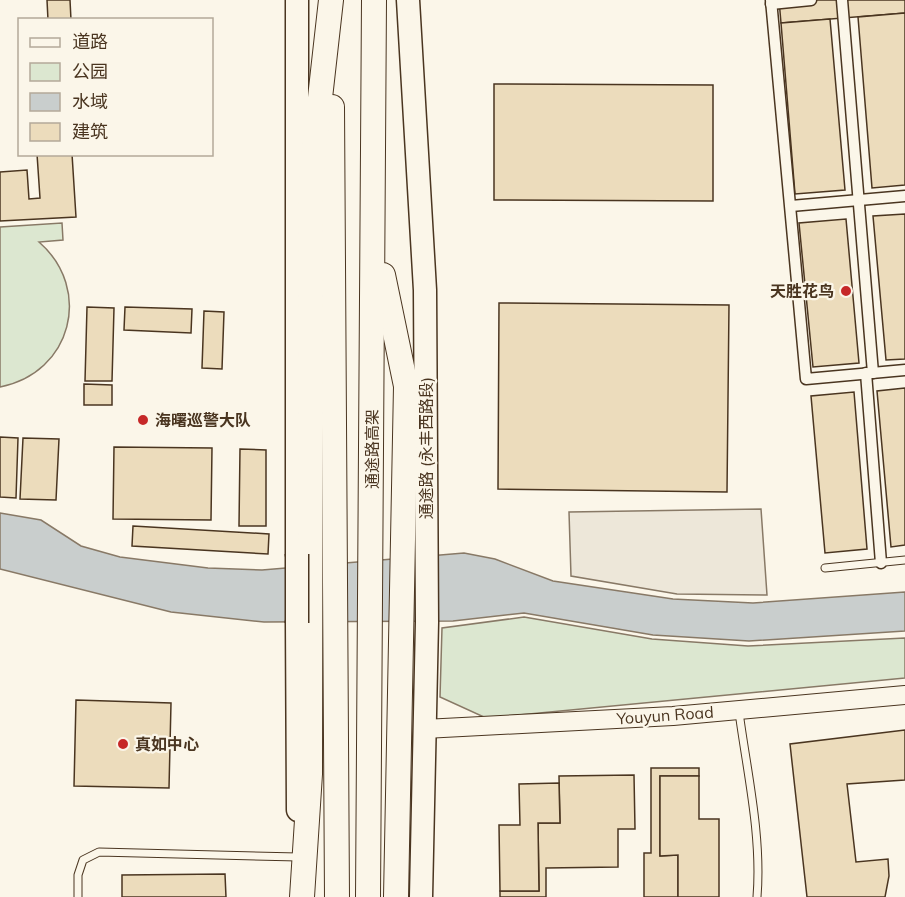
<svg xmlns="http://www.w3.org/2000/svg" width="905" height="897" font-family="Mulish,'Noto Sans SC',sans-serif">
<rect width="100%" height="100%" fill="#fbf6e9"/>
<g fill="#dce7d0" stroke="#887966" stroke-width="1.5">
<path d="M62,223L63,240L39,242C93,289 72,373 0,387V227Z"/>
<path d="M524,617L652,639L748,646L905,638V678L486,718L440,697L442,628Z"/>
</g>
<path fill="#ede7d9" stroke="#887966" stroke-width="1.5" d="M761,509L767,595L677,594L571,576L569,512Z"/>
<path fill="#c9cecd" stroke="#887966" stroke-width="1.5" d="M0,513L41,520L81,546L120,557L208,568L262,570L464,553L495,559L553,581L673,599L753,603L905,592V631L749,641L653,635L524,613L453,621L264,622L171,612L0,569Z"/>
<g fill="#ecdcbc" stroke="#4a3520" stroke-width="1.5">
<path d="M47,0H70L71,20H48Z"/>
<path d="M779,0H905V13L781,23Z"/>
<path d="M905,13V185L872,188L858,17Z"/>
<path d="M830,19L845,190L795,194L781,23Z"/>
<path d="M494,84L713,85V201L494,200Z"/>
<path d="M37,154H72L76,217L0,221V172L27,170L29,199L40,198Z"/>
<path d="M905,214V359L886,360L873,216Z"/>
<path d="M846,219L859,363L813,367L799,223Z"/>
<path d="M499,303L729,305L727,492L498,489Z"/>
<path d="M87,307L114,308L112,381H85Z"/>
<path d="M125,307L192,309L191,333L124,330Z"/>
<path d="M204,311L224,312L222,369L202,368Z"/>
<path d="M84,384L112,385V405H84Z"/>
<path d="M905,388V545L891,547L877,391Z"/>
<path d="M854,392L867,549L825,553L811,396Z"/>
<path d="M0,437L18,438L16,498L0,497Z"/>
<path d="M23,438L59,439L56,500L20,499Z"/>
<path d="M114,447L212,448L211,520L113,519Z"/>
<path d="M240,449L266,450V526H239Z"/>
<path d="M133,526L269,534L268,554L132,546Z"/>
<path d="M76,700L171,703L169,788L74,786Z"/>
<path d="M905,730V780L847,784L856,862L888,859L889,876L885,897H807L790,744Z"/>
<path d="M651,768H699V776H660V856L678,855V897H644V853H651Z"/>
<path d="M634,775L635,829H618V867L546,868V897H500V891H539L538,823H560L559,776Z"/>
<path d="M660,776H699V819H719V897H678V855L660,856Z"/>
<path d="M559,783L560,823H538L539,891H500L499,825H520L519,784Z"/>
<path d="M225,874L226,897H122V875Z"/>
</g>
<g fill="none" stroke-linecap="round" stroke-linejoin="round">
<g stroke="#4a3520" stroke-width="9">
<g id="service">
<path d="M825,568L905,560"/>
<path d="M739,712C747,772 762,836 757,897"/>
<path d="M78,897V875L83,860L99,852L298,857"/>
</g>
</g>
<g stroke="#4a3520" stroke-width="13">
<g id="pedestrian">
<path d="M771,0L806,379L905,370"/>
<path d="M842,0L873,373"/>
<path d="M771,4L811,0"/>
<path d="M791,206L905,196"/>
<path d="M866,373L881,563"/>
</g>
</g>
<g stroke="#4a3520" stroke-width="20">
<path id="tertiary" d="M424,729L673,716L905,695"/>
</g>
<g stroke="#4a3520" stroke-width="25">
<g id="primary">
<path d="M297,0V554"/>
<path d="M408,0L425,290L427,622L421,897"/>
<path d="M297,623L298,810"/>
</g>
</g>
<g stroke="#4a3520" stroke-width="26">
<g id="trunk">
<path d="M332,107L337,897"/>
<path d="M383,275L406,386L396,897"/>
<path d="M302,897L310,774L311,178L331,0"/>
<path d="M368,897L374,0"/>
</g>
</g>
<use href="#service" stroke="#fbf6e9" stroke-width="7"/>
<use href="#pedestrian" stroke="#fbf6e9" stroke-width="10"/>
<use href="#tertiary" stroke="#fbf6e9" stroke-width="18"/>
<use href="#primary" stroke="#fbf6e9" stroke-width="22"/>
<use href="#trunk" stroke="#fbf6e9" stroke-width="24"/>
<g stroke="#4a3520" stroke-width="25" stroke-linecap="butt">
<path id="primary-bridge" d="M297,554V623"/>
</g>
<use href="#primary-bridge" stroke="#fbf6e9" stroke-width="22"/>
</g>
<g fill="#c62828" stroke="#fbf6e9" stroke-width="2">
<circle cx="846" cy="291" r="6"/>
<circle cx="143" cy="420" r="6"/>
<circle cx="123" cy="744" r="6"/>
</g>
<g text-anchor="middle" stroke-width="4.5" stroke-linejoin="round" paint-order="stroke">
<g font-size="16" font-weight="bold" fill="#4a3520" stroke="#fbf6e9" text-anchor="start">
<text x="834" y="297" text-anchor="end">天胜花鸟</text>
<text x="155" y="426">海曙巡警大队</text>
<text x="135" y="750">真如中心</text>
</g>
<g font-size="16" fill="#4a3520" stroke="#fbf6e9">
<text transform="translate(426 448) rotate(-90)" y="6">通途路 (永丰西路段)</text>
<text transform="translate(372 449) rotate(-90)" y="6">通途路高架</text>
<text transform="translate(665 715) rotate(-4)" y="6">Youyun Road</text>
</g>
</g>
<rect x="18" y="18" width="195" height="138" fill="#fbf6e9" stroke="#b4a999" stroke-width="1.5"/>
<rect x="30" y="38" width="30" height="9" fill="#fbf6e9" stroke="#b4a999" stroke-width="1.5"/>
<text x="72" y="48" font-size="18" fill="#4a3520">道路</text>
<rect x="30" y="63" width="30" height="18" fill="#dce7d0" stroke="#b4a999" stroke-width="1.5"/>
<text x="72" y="78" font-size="18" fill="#4a3520">公园</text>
<rect x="30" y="93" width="30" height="18" fill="#c9cecd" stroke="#b4a999" stroke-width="1.5"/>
<text x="72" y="108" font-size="18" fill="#4a3520">水域</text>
<rect x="30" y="123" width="30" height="18" fill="#ecdcbc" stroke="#b4a999" stroke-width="1.5"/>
<text x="72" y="138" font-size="18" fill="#4a3520">建筑</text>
</svg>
